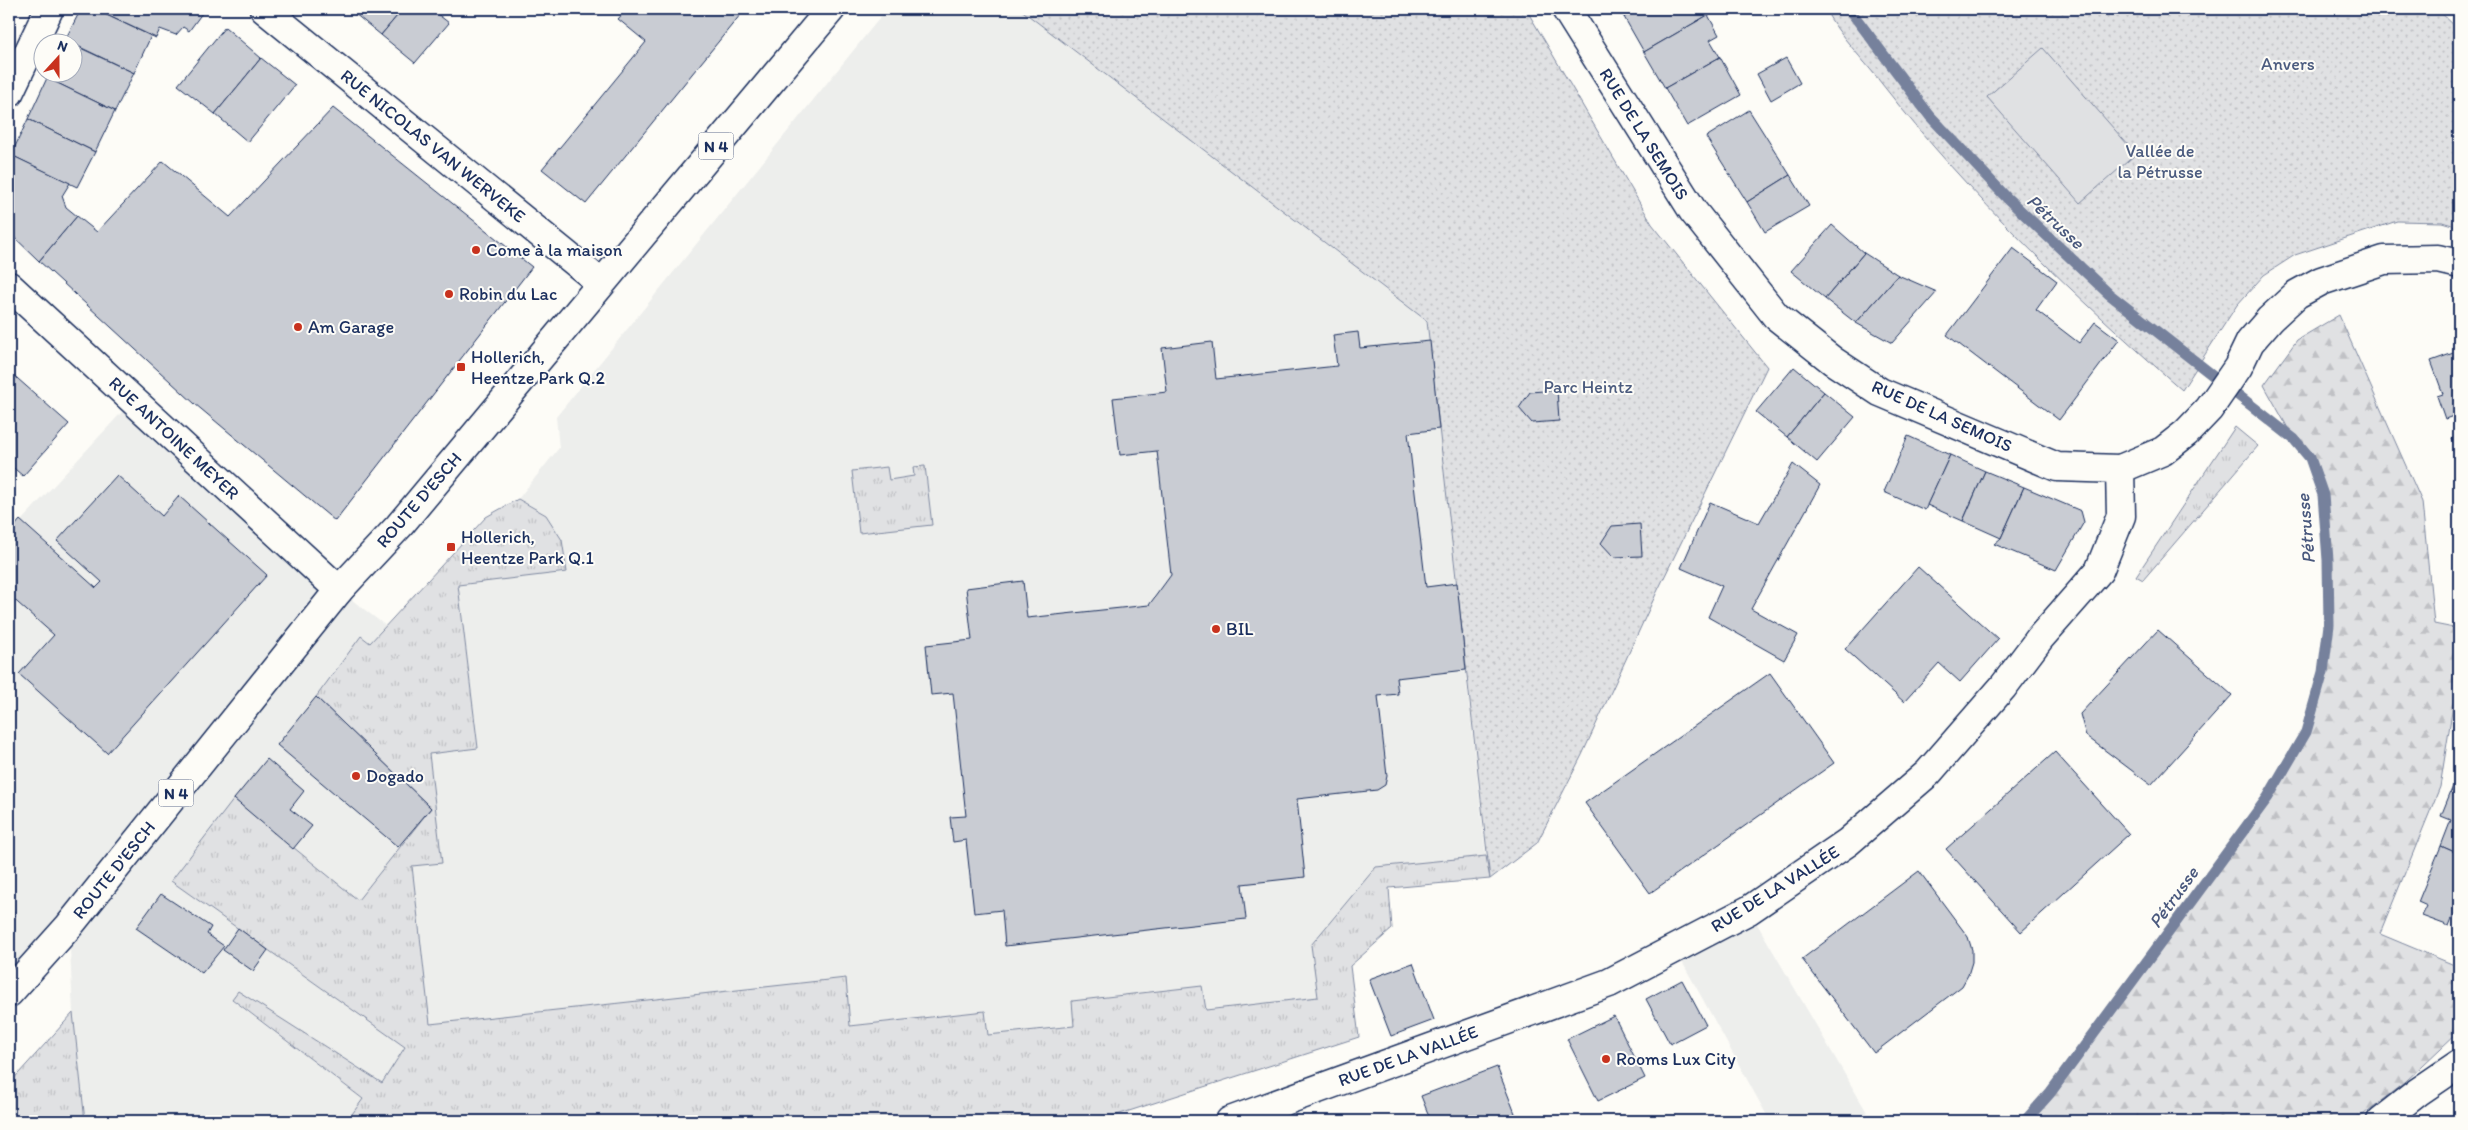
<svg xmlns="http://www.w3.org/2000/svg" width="2468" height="1130" font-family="Itim,sans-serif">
<defs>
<pattern id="grass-tufts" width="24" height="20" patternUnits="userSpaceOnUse" patternTransform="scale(1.25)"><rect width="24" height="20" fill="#e0e1e3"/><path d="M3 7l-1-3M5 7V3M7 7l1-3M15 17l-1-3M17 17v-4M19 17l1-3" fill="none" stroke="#c0c1c5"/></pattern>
<pattern id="forest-firs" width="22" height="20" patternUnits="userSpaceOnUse" patternTransform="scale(1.25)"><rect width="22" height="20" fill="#e0e1e3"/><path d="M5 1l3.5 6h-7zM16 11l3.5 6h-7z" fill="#c0c1c5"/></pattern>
<pattern id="park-dots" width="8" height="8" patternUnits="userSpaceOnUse" patternTransform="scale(1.25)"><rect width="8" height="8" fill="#e0e1e3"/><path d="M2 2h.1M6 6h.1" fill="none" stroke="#c0c1c5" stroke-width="1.8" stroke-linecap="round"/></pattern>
</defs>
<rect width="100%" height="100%" fill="#fdfcf7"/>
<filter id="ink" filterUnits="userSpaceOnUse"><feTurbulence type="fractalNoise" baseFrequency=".02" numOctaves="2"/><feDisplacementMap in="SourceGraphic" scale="10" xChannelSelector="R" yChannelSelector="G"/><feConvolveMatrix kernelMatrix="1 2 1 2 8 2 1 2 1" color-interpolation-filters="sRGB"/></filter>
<g filter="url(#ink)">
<g fill="#edeeec">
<path d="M887,9H1020L1427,321L1486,856L1376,867L1311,945L1318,997L1206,1010L1202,986L1072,1001L1074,1026L988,1035L985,1011L850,1026L846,979L430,1024L412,866L442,862L429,754L478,748L458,584L562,540L546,515L518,499L559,448L556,417Z"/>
<path d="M133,400L339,590L386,626L370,644L361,636L316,697L431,808L358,901L234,800L171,881L405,1047L382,1083L238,991L232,1000L364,1100L347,1121H85L73,1013L69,927L9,993V534Z"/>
<path d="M1749,910L1872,1121H1770L1675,949Z"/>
</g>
<g fill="url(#grass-tufts)" stroke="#7e88a0">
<path d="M2235,427L2258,446L2143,580L2136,576Z"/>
<path d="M925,466L932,525L859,533L852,471L887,467L889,480L914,476L913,467Z"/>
<path d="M518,499L546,515L562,540L567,572L458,585L478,748L429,754L442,863L412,866L430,1024L846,978L850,1026L985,1011L988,1035L1074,1026L1072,1001L1202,986L1206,1010L1318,997L1311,945L1376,867L1486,856L1490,879L1389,888L1392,929L1350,966L1359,1037L1098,1121H347L363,1099L232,999L238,991L382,1083L405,1047L171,881L234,799L358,900L431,808L316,697L361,636L370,643L486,517Z"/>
<path d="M73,1013L85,1121H9V1084Z"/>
</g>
<path fill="url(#forest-firs)" stroke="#7e88a0" d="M2339,315L2422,502L2434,624L2459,629V668L2440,787L2380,934L2459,967V1031L2404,1083L2355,1121H2025L2050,1093L2268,797L2306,732L2323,672L2329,625L2328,560L2323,495L2310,458L2294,439L2264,385L2297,340Z"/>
<g fill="url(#park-dots)" stroke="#7e88a0">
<path d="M1020,9H1526L1652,224L1767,367L1656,594L1582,755L1537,843L1490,879L1427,321Z"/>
<path d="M1825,9H2437L2459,30V227L2442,222L2397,221L2295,255L2264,275L2237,305L2182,390C2075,296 1970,197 1882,84C1864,60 1839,36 1825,9Z"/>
</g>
<path fill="#e0e1e3" stroke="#7e88a0" d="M2043,48L2136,154L2080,203L1987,97Z"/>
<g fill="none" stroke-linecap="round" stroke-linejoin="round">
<path stroke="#76819c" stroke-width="11" d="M1849,9L1930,116L2007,198L2109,294L2294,439L2310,458L2323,495L2328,560L2329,625L2323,672L2306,732L2268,797L2050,1093L2025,1121"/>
</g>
<g fill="#c9ccd3" stroke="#1b2f5e">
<path d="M81,9H94L151,36L134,73L65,40Z"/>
<path d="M94,9H205L189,31L183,27L176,35L160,29L156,38Z"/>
<path d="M349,9H403L381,35Z"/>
<path d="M403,9H431L449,23L415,63L381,35Z"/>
<path d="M627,9H745L586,204L542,169L646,42L618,19Z"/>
<path d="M1619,9H1638L1624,17Z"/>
<path d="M1638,9H1704L1708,15L1644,52L1624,17Z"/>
<path d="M1708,15L1719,35L1710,40L1720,57L1665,88L1644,52Z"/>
<path d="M225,27L261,58L215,114L178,85Z"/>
<path d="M72,44L134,73L115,111L47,78L50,72H72Z"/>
<path d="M1720,57L1741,95L1687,126L1665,88Z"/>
<path d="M261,58L295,85L248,142L215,114Z"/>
<path d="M1786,58L1800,83L1771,100L1757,74Z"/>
<path d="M47,78L115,111L95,152L28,119Z"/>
<path d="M333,108L532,267L335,521L195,404L39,261L77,216L97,232L163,161L230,217Z"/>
<path d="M1749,110L1790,175L1747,202L1706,137Z"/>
<path d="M28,119L95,152L77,187L11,155Z"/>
<path d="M11,155L70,183L62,196L66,207L77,216L39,261L9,232V160Z"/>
<path d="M1790,175L1809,206L1765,232L1747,202Z"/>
<path d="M1832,225L1864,253L1825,299L1791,271Z"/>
<path d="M2013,248L2057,281L2036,310L2079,343L2095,322L2119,340L2059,420L1947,335Z"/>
<path d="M1864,253L1898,275L1856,323L1825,299Z"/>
<path d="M1898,275L1937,292L1892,343L1856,323Z"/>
<path d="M1358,332L1360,348L1430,341L1439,429L1408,433L1426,587L1457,583L1466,670L1396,678L1398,694L1378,696L1387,776L1385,785L1377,790L1297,799L1305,877L1242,884L1246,919L1005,946L1002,910L974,913L966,840L953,842L950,817L966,816L953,693L931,695L926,645L972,640L966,588L1023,581L1027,618L1149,605L1171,575L1157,451L1120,455L1113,398L1167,392L1162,348L1212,342L1216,379L1337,366L1333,335Z"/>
<path d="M2459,351V414L2445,419L2437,396L2443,394L2431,361Z"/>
<path d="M1794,367L1824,392L1787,437L1756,412Z"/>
<path d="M9,371L69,424L23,476L9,464Z"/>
<path d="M1557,390L1559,421L1532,423L1519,408L1530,392Z"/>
<path d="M1824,392L1855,417L1817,462L1787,437Z"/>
<path d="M1908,436L1950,455L1925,510L1884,492Z"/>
<path d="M2459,436V453H2458L2452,439Z"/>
<path d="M1950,455L1985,471L1963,521L1927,505Z"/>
<path d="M1793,464L1820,485L1751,609L1798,635L1784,660L1708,617L1722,586L1681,568L1710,502L1759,523Z"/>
<path d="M1985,471L2024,487L2001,538L1963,521Z"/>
<path d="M117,475L162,516L179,496L267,575L107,753L19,674L54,635L9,595V533L20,520L96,588L102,582L57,541Z"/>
<path d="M2024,487L2081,511L2084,522L2056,570L1994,544L2001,538Z"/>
<path d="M1640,524L1642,556L1614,557L1601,543L1612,526Z"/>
<path d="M1918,567L1998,639L1960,682L1939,663L1904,702L1845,649Z"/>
<path d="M2158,630L2232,695L2151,785L2086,736L2080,714Z"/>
<path d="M1770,673L1834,763L1650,893L1585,803Z"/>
<path d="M316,697L431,808L398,847L277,745Z"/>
<path d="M2055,752L2129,834L2021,932L1946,849Z"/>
<path d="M267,759L304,791L290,809L312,826L293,849L234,799Z"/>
<path d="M2459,772V794L2451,791Z"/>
<path d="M2451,791L2459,794V854L2441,846L2451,820L2441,816Z"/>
<path d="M2441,846L2459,854V918L2453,916L2449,926L2422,916L2427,906L2418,902Z"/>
<path d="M1919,871L1968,937L1972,950V962L1968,975L1962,986L1874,1053L1802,959Z"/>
<path d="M161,894L211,927L207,934L224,946L202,973L136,928Z"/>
<path d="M9,907L16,915L9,922Z"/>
<path d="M238,928L268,950L253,971L223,950Z"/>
<path d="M1413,963L1434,1020L1391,1036L1369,979Z"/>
<path d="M1682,980L1706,1025L1670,1044L1646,999Z"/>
<path d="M1614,1016L1645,1078L1598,1101L1567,1039Z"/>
<path d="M1497,1067L1518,1121H1431L1421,1096Z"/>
</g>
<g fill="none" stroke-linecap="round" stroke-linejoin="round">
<g stroke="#1b2f5e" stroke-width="31">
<g id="minor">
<path d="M264,9L601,283"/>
<path d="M1566,9L1693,211L1776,316L1833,361L1880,392L2057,467L2120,469L2163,451L2186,433L2209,409L2238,367L2250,342L2270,319L2297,294L2321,281L2384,260L2438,259L2459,264"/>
<path d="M9,93L49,9"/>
<path d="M9,286L339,590"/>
<path d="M1230,1121L1609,983L1749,910L1848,842L1928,773L2003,687L2040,638L2099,571L2121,516L2120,469"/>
</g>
</g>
<g stroke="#1b2f5e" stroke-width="31">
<path id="secondary" d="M2381,1121L2418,1092L2459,1064"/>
</g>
<g stroke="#1b2f5e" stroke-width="31">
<path id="primary" d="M9,993L69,926L339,590L399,526L831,9"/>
</g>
<use href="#minor" stroke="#fdfcf7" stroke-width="28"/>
<use href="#secondary" stroke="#fdfcf7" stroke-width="28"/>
<use href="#primary" stroke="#fdfcf7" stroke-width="28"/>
</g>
</g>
<g fill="#c8321e" stroke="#fdfcf7" stroke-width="2">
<circle cx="476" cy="250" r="5"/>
<circle cx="449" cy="294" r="5"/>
<circle cx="298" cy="327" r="5"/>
<rect x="456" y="362" width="10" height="10" rx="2.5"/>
<rect x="446" y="542" width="10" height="10" rx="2.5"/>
<circle cx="1216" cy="629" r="5"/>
<circle cx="356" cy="776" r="5"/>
<circle cx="1606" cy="1059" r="5"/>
</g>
<g text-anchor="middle" stroke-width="4" stroke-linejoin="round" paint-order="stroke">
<g fill="#fdfcf7" stroke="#5f6c8c" stroke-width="1">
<rect x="698.5" y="132.5" width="35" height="27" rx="4"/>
<rect x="158.5" y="779.5" width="35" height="27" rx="4"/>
</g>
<g font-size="16" font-weight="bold" fill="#1b2f5e">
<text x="716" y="152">N 4</text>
<text x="176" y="799">N 4</text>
</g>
<g font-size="18" fill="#4c5c7f" stroke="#fdfcf7">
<text x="2288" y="70">Anvers</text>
<text x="2160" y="157">Vallée de<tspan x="2160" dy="21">la Pétrusse</tspan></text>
<text x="1588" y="393">Parc Heintz</text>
</g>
<g font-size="18" fill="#1b2f5e" stroke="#fdfcf7">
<text transform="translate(1644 134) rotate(58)" y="6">RUE DE LA SEMOIS</text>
<text transform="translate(433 146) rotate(39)" y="6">RUE NICOLAS VAN WERVEKE</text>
<text transform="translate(1942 416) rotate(24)" y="6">RUE DE LA SEMOIS</text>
<text transform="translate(174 438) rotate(43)" y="6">RUE ANTOINE MEYER</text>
<text transform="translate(419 500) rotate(-49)" y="6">ROUTE D'ESCH</text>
<text transform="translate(114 870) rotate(-51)" y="6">ROUTE D'ESCH</text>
<text transform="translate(1775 889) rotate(-32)" y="6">RUE DE LA VALLÉE</text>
<text transform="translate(1408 1056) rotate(-20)" y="6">RUE DE LA VALLÉE</text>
</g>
<g font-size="18" fill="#1b2f5e" stroke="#fdfcf7" text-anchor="start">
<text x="486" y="256">Come à la maison</text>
<text x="459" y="300">Robin du Lac</text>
<text x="308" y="333">Am Garage</text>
<text x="471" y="363">Hollerich,<tspan x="471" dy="21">Heentze Park Q.2</tspan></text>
<text x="461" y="543">Hollerich,<tspan x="461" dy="21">Heentze Park Q.1</tspan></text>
<text x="1226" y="635">BIL</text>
<text x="366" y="782">Dogado</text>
<text x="1616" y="1065">Rooms Lux City</text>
</g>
<g font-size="19" font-style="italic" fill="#49587d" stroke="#fdfcf7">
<text transform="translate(2056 221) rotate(43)" y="7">Pétrusse</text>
<text transform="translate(2305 529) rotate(-95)" y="7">Pétrusse</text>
<text transform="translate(2173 897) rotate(-54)" y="7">Pétrusse</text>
</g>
</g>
<rect width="2468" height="1130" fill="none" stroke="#fdfcf7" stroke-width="30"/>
<rect x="15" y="15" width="2438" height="1100" fill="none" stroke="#1b2f5e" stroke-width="2" filter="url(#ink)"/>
<g transform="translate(58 58) rotate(21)"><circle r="24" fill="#fdfcf7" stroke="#a3aaba"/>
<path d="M0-4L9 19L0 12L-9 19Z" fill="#c8321e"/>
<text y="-8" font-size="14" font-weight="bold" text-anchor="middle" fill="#1b2f5e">N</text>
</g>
</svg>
